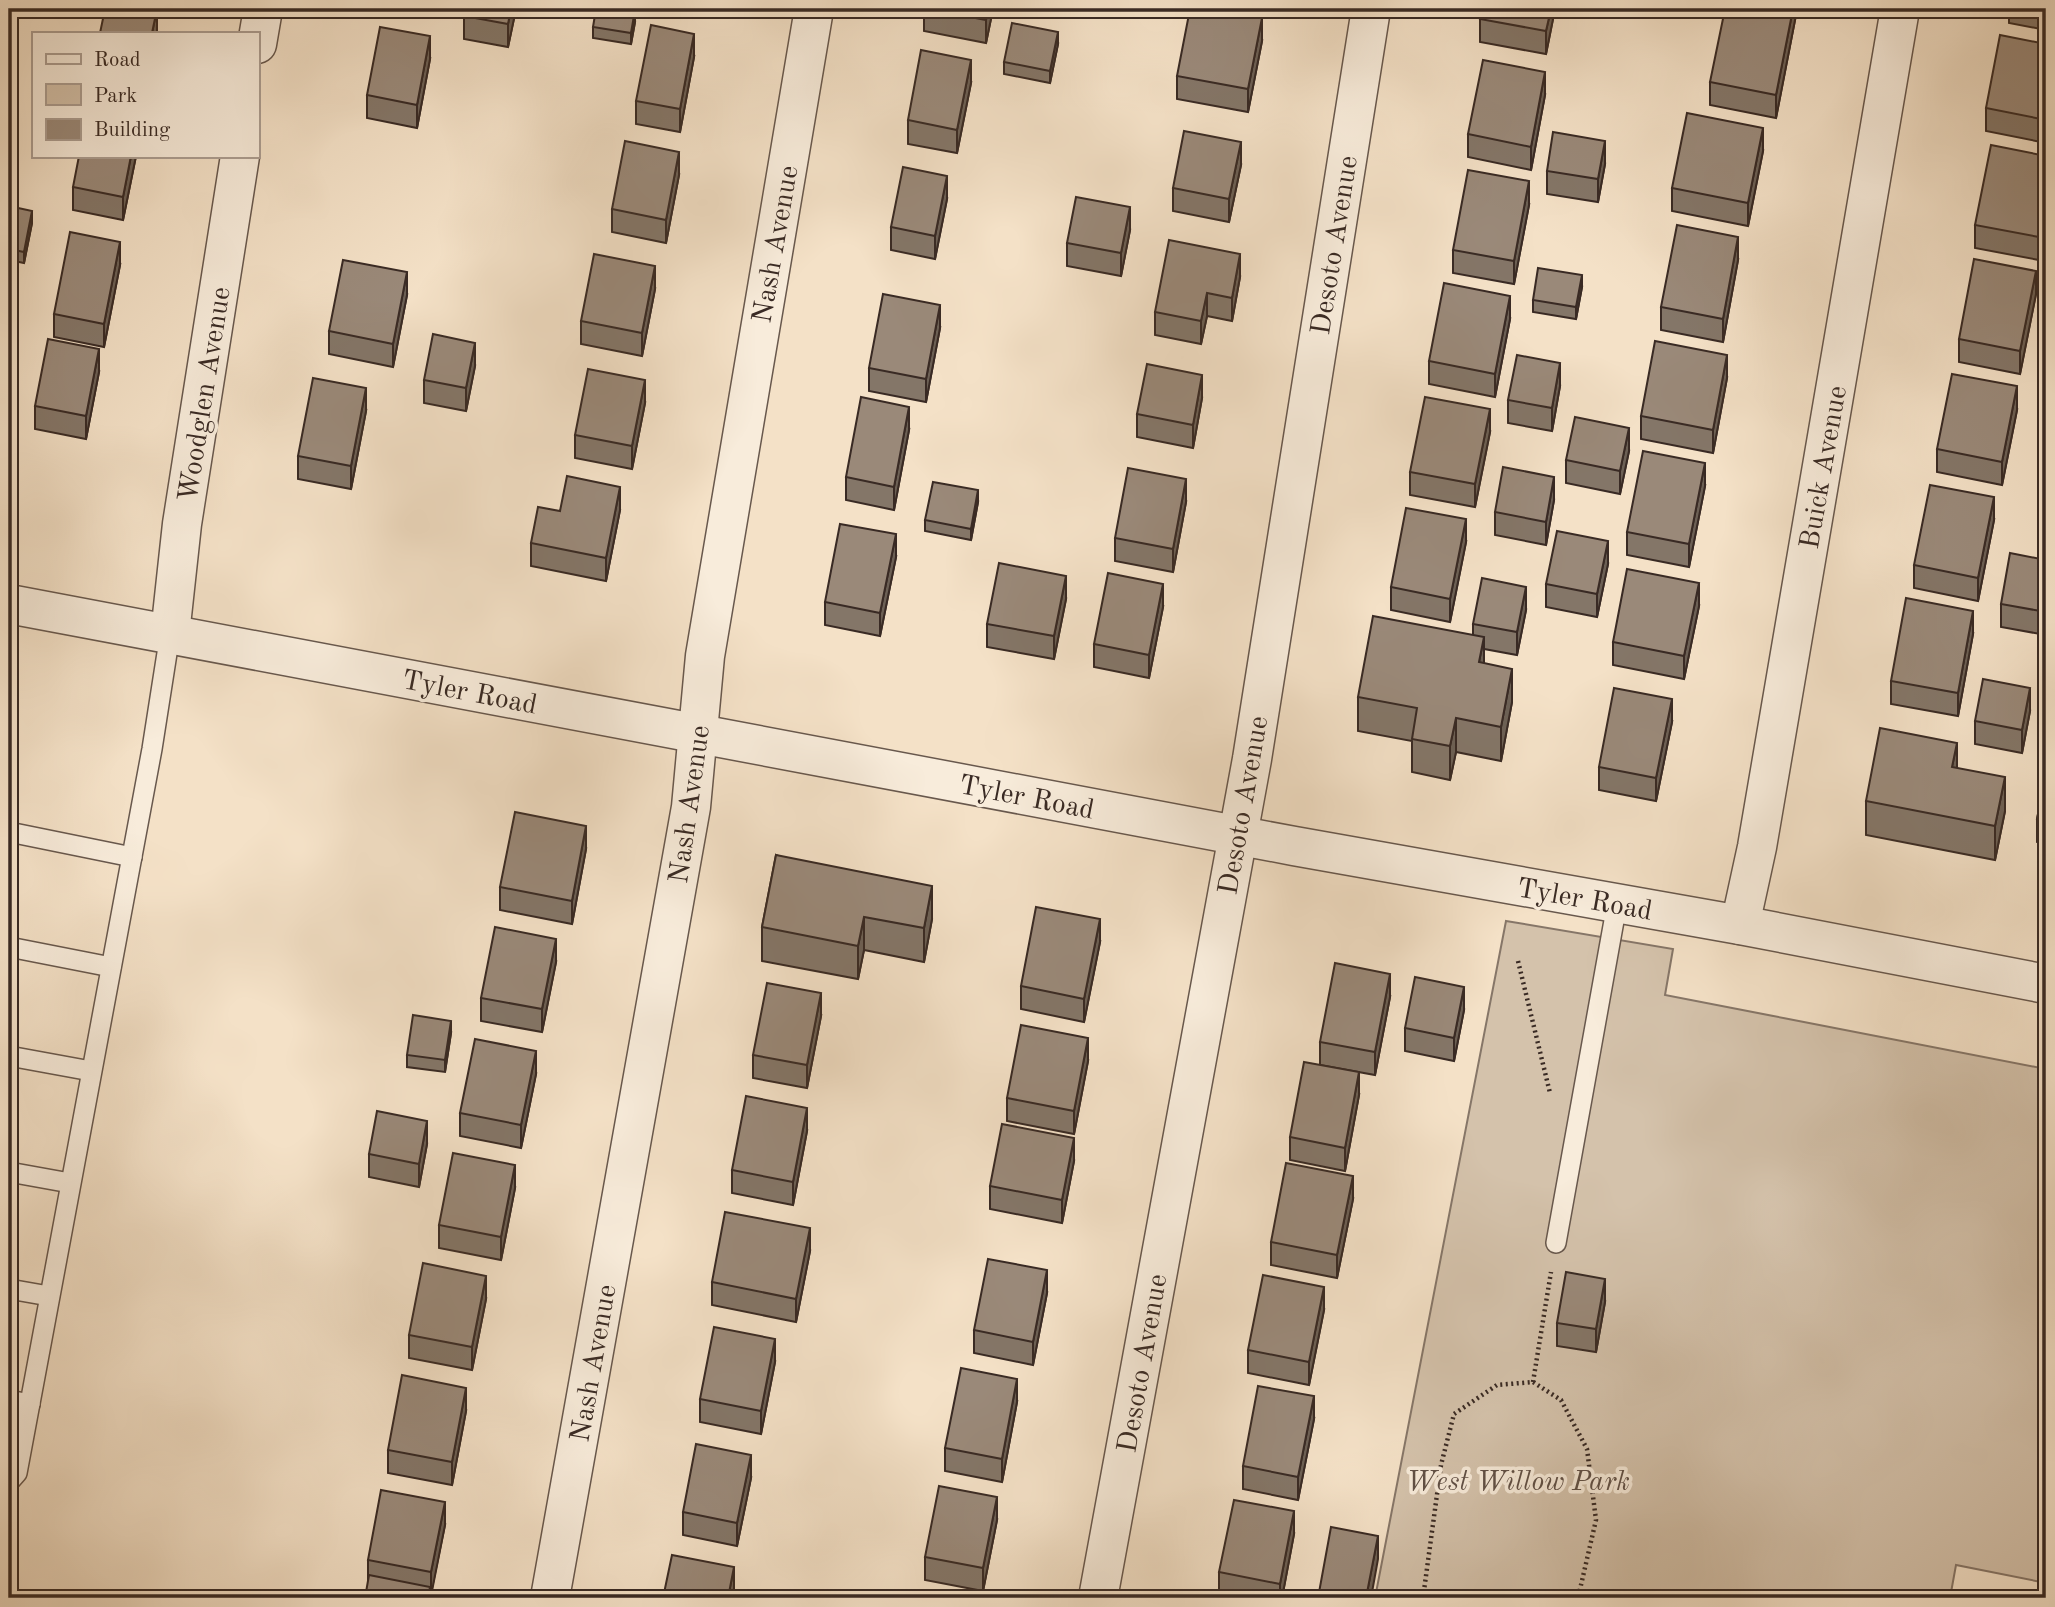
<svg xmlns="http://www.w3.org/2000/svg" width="2055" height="1607" font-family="'Old Standard TT',serif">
<rect width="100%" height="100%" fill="#f4e1c7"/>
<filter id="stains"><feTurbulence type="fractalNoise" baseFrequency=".00286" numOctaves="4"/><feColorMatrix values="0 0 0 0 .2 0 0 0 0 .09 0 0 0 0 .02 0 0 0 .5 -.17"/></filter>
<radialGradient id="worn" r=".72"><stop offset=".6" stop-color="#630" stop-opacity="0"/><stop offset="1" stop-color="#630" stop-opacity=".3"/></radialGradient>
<path fill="#d4c2ab" stroke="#867668" stroke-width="2" d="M1506,921L1673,949L1665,995L2046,1069V1583L1956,1565L1950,1598H1375Z"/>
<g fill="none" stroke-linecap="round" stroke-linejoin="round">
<g stroke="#68584d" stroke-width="22">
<g id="service">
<path d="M9,832L132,857"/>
<path d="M9,947L111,967"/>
<path d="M9,1056L91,1071"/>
<path d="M9,1172L70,1183"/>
<path d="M1556,1243L1617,904"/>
<path d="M9,1289L49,1296"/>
<path d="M9,1400L30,1404"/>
<path d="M9,1482L17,1473L152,749L170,634"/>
</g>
</g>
<g stroke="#68584d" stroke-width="41">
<g id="minor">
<path d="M257,44L263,9"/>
<path d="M170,634L182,524L240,156"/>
<path d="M1740,925L1757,847L1900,9"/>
<path d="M550,1598L691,807L705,656L814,9"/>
<path d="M1098,1598L1252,759L1371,9"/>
</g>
</g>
<g stroke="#68584d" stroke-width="41">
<path id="tertiary" d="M9,604L1294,846L1740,925L2046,984"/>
</g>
<g stroke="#392a24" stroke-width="4.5" stroke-dasharray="2 3.5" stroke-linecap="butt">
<path d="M1518,961L1550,1093"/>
<path d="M1533,1382L1551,1272"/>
<path d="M1423,1598L1441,1465L1454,1414L1497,1385L1533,1382L1561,1400L1587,1449L1596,1520L1578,1598"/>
</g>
<use href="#service" stroke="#f8ecdb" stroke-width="19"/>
<use href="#minor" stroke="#f8ecdb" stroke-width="38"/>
<use href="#tertiary" stroke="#f8ecdb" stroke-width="38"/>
</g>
<g fill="#847668" stroke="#392a24" stroke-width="2">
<path d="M465,9H516L508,47L464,39V16Z"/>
<path d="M663,9H698L697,15Z"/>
<path d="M924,9H993L986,43L924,31Z"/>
<path d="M1555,9L1546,54L1480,42V19Z"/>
<path d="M1796,9V15L1776,118L1710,105V82Z"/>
<path d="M2009,9H2046V30L2009,23Z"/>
<path d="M635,22L631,44L593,38V27Z"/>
<path d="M1262,41L1248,112L1177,99V76Z"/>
<path d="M1058,44L1050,83L1004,74V62Z"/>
<path d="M2046,44V143L1986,131V108Z"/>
<path d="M694,57L680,132L636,124V101Z"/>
<path d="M430,59L417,128L367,118V95Z"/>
<path d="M971,83L957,153L908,144V120Z"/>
<path d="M1545,95L1531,170L1468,157V134Z"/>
<path d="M1763,151L1748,226L1672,211V188Z"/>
<path d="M136,156L123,220L73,210V187Z"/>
<path d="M2046,156V221L2039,260L1975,248V225Z"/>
<path d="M1605,164L1598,202L1547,194V171Z"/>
<path d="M1241,165L1229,222L1173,211V188Z"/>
<path d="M679,175L666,243L612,232V209Z"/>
<path d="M947,199L935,259L891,250V227Z"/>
<path d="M1529,205L1514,284L1453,273V250Z"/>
<path d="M9,206L32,223L24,263L9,260Z"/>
<path d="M1130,230L1121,276L1067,266V243Z"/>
<path d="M1738,260L1723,342L1661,330V307Z"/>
<path d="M120,265L104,347L54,337V314Z"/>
<path d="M1240,277L1232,321L1207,316L1201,344L1155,335V312Z"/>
<path d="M1582,287L1576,319L1533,312V300Z"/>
<path d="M655,289L642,356L581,344V321Z"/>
<path d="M2036,294L2020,374L1959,362V339Z"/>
<path d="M407,295L393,367L329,354V331Z"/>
<path d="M1510,319L1495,397L1429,384V361Z"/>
<path d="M940,328L926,402L869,391V368Z"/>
<path d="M475,366L466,411L424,403V380Z"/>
<path d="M99,372L86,439L35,429V406Z"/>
<path d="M1727,378L1713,453L1641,439V416Z"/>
<path d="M1560,386L1552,431L1508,423V400Z"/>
<path d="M1202,398L1193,448L1137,437V414Z"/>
<path d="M645,403L632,469L575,458V435Z"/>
<path d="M2017,410L2002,485L1937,472V449Z"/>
<path d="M366,411L351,489L298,479V456Z"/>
<path d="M909,430L894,510L846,500V477Z"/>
<path d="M1490,432L1475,507L1410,495V472Z"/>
<path d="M1629,451L1620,494L1566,483V460Z"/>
<path d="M1705,486L1689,567L1627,555V532Z"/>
<path d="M1554,500L1546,545L1495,535V512Z"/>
<path d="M978,502L971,540L925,531V520Z"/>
<path d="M1186,502L1173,572L1115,561V538Z"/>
<path d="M620,510L606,581L531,566V543L560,511Z"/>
<path d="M1994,520L1978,601L1914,588V565Z"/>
<path d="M1466,542L1450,622L1391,610V587Z"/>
<path d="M896,557L880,636L825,625V602Z"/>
<path d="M2046,560V635L2001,627V604Z"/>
<path d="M1608,564L1597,617L1546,607V584Z"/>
<path d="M1066,599L1054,659L987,647V624Z"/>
<path d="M1699,606L1684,679L1613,665V642Z"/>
<path d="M1163,607L1149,678L1094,667V644Z"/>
<path d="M1526,610L1517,655L1484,649V663L1512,702L1501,761L1456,752L1450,780L1412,772V741L1358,731V697L1473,635V624Z"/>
<path d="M1973,634L1958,716L1891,704V681Z"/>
<path d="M2030,711L2022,753L1975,744V721Z"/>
<path d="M1672,722L1656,801L1599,790V767Z"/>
<path d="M1957,768L2005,811L1995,860L1866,835V801Z"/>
<path d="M2046,774V844L2037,842V819Z"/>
<path d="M586,849L572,924L500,910V887Z"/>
<path d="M776,855L932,919L924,962L864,950L858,979L762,961V927Z"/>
<path d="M1100,942L1084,1022L1021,1009V986Z"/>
<path d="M556,962L542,1032L481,1021V998Z"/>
<path d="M1390,997L1375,1075L1320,1065V1042Z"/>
<path d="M1464,1010L1454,1061L1405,1051V1028Z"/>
<path d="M821,1016L807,1088L753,1078V1055Z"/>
<path d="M451,1033L445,1072L407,1067V1055Z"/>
<path d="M1088,1061L1074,1134L1007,1121V1098Z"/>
<path d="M536,1074L521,1148L460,1136V1113Z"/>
<path d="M1359,1095L1345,1171L1290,1160V1137Z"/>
<path d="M807,1131L793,1205L732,1193V1170Z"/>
<path d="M427,1144L419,1187L369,1177V1154Z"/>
<path d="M1074,1161L1062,1223L990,1209V1186Z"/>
<path d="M515,1188L501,1260L439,1248V1225Z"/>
<path d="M1353,1199L1337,1278L1271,1265V1242Z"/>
<path d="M810,1251L796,1322L712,1305V1282Z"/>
<path d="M1047,1293L1033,1365L974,1353V1330Z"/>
<path d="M486,1299L472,1370L409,1358V1335Z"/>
<path d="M1605,1302L1596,1352L1557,1346V1323Z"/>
<path d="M1324,1310L1309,1385L1248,1373V1350Z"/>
<path d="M775,1362L761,1434L700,1422V1399Z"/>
<path d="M1017,1402L1002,1482L945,1471V1448Z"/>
<path d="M466,1411L452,1485L388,1473V1450Z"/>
<path d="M1314,1419L1298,1500L1243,1489V1466Z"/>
<path d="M751,1478L737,1546L683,1535V1512Z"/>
<path d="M997,1520L983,1591L925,1580V1557Z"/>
<path d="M445,1525L430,1598L368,1582V1560Z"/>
<path d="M1294,1534L1282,1598H1234L1219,1595V1572Z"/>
</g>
<g fill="#6c6055" stroke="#392a24" stroke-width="2">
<path d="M157,9V33H152Z"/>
<path d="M511,9H516L508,47V24Z"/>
<path d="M988,9H993L986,43V20Z"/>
<path d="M1551,9H1555L1546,54V31Z"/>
<path d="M1793,9H1796V15L1776,118V95Z"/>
<path d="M635,10V22L631,44V33Z"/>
<path d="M1262,18V41L1248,112V89Z"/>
<path d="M1058,32V44L1050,83V71Z"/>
<path d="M694,34V57L680,132V109Z"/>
<path d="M430,36V59L417,128V105Z"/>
<path d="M971,60V83L957,153V130Z"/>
<path d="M1545,72V95L1531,170V147Z"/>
<path d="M1763,128V151L1748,226V203Z"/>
<path d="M1605,141V164L1598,202V179Z"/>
<path d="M1241,142V165L1229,222V199Z"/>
<path d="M679,152V175L666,243V220Z"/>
<path d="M131,156H136L123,220V197Z"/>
<path d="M947,176V199L935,259V236Z"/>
<path d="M1529,181V205L1514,284V261Z"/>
<path d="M2046,198V221L2039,260V237Z"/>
<path d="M1130,207V230L1121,276V253Z"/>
<path d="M32,211V223L24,263V252Z"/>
<path d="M1738,237V260L1723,342V319Z"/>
<path d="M120,242V265L104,347V324Z"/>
<path d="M1240,254V277L1232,321V298Z"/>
<path d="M655,266V289L642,356V333Z"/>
<path d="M2036,271V294L2020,374V351Z"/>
<path d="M407,272V295L393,367V344Z"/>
<path d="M1582,275V287L1576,319V307Z"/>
<path d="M1207,293V316L1201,344V321Z"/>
<path d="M1510,296V319L1495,397V374Z"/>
<path d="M940,305V328L926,402V379Z"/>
<path d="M475,343V366L466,411V388Z"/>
<path d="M99,349V372L86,439V416Z"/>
<path d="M1727,355V378L1713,453V430Z"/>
<path d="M1560,363V386L1552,431V408Z"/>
<path d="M1202,375V398L1193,448V425Z"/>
<path d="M645,380V403L632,469V446Z"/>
<path d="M2017,386V410L2002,485V462Z"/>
<path d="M366,388V411L351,489V466Z"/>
<path d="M909,407V430L894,510V487Z"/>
<path d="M1490,409V432L1475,507V484Z"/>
<path d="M1629,428V451L1620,494V471Z"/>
<path d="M1705,463V486L1689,567V544Z"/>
<path d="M1554,477V500L1546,545V522Z"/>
<path d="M1186,479V502L1173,572V549Z"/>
<path d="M620,487V510L606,581V558Z"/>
<path d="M978,490V502L971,540V529Z"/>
<path d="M1994,497V520L1978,601V578Z"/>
<path d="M1466,519V542L1450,622V599Z"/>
<path d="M896,534V557L880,636V613Z"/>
<path d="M1608,541V564L1597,617V594Z"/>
<path d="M1066,576V599L1054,659V636Z"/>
<path d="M1699,583V606L1684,679V656Z"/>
<path d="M1163,584V607L1149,678V655Z"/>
<path d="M1526,587V610L1517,655V632Z"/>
<path d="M1973,611V634L1958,716V693Z"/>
<path d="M1484,637V671L1479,662Z"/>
<path d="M1512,669V702L1501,761V727Z"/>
<path d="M2030,688V711L2022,753V730Z"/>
<path d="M1672,699V722L1656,801V778Z"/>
<path d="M1456,718V752L1450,780V746Z"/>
<path d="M1957,743V777L1952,767Z"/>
<path d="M2005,777V811L1995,860V826Z"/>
<path d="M586,826V849L572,924V901Z"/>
<path d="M932,886V919L924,962V928Z"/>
<path d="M864,917V950L858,979V946Z"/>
<path d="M1100,919V942L1084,1022V999Z"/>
<path d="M556,939V962L542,1032V1009Z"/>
<path d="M1390,974V997L1375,1075V1052Z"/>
<path d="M1464,987V1010L1454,1061V1038Z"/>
<path d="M821,993V1016L807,1088V1065Z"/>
<path d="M451,1021V1033L445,1072V1060Z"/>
<path d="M1088,1038V1061L1074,1134V1111Z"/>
<path d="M536,1051V1074L521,1148V1125Z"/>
<path d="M1359,1072V1095L1345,1171V1148Z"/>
<path d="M807,1108V1131L793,1205V1182Z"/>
<path d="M427,1121V1144L419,1187V1164Z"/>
<path d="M1074,1138V1161L1062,1223V1200Z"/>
<path d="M515,1165V1188L501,1260V1237Z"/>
<path d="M1353,1176V1199L1337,1278V1255Z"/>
<path d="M810,1228V1251L796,1322V1299Z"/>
<path d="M1047,1270V1293L1033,1365V1342Z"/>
<path d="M486,1276V1299L472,1370V1347Z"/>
<path d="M1605,1279V1302L1596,1352V1329Z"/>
<path d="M1324,1287V1310L1309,1385V1362Z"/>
<path d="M775,1339V1362L761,1434V1411Z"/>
<path d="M1017,1379V1402L1002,1482V1459Z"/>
<path d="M466,1388V1411L452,1485V1462Z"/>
<path d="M1314,1396V1419L1298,1500V1477Z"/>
<path d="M751,1455V1478L737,1546V1523Z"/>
<path d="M997,1497V1520L983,1591V1568Z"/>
<path d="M445,1502V1525L431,1596V1572Z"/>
<path d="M1294,1511V1534L1282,1598H1280V1584Z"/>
<path d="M1378,1536V1559L1371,1598H1366Z"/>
<path d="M734,1567V1590L732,1598H728Z"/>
</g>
<g fill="#9a8979" stroke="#392a24" stroke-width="2">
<path d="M105,9H157L152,33H100Z"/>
<path d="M465,9H511L508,24L464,16Z"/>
<path d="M596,9H624L635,10L631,33L593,27Z"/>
<path d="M929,9H988L986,20Z"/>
<path d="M1190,9H1214L1262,18L1248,89L1177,76Z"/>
<path d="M1482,9H1551L1546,31L1480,19Z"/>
<path d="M1725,9H1793L1776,95L1710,82Z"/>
<path d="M1012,23L1058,32L1050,71L1004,62Z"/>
<path d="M651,25L694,34L680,109L636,101Z"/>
<path d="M380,27L430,36L417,105L367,95Z"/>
<path d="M2000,35L2046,44V120L1986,108Z"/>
<path d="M921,50L971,60L957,130L908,120Z"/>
<path d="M1483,60L1545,72L1531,147L1468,134Z"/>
<path d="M1687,113L1763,128L1748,203L1672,188Z"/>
<path d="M1184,131L1241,142L1229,199L1173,188Z"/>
<path d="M1553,132L1605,141L1598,179L1547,171Z"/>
<path d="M625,141L679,152L666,220L612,209Z"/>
<path d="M1991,145L2046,156V198L2039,237L1975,225Z"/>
<path d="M79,156H131L123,197L73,187Z"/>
<path d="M903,167L947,176L935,236L891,227Z"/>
<path d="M1468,170L1529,181L1514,261L1453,250Z"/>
<path d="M1076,197L1130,207L1121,253L1067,243Z"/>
<path d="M9,206L32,211L24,252L9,249Z"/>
<path d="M1677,225L1738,237L1723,319L1661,307Z"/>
<path d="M70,232L120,242L104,324L54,314Z"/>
<path d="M1169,240L1240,254L1232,298L1207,293L1201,321L1155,312Z"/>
<path d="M594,254L655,266L642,333L581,321Z"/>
<path d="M1974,259L2036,271L2020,351L1959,339Z"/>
<path d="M343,260L407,272L393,344L329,331Z"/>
<path d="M1538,268L1582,275L1576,307L1533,300Z"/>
<path d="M1444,283L1510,296L1495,374L1429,361Z"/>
<path d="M883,294L940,305L926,379L869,368Z"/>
<path d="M433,334L475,343L466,388L424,380Z"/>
<path d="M48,339L99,349L86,416L35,406Z"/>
<path d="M1655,341L1727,355L1713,430L1641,416Z"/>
<path d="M1517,355L1560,363L1552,408L1508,400Z"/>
<path d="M1147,364L1202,375L1193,425L1137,414Z"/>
<path d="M588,369L645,380L632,446L575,435Z"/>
<path d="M1952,374L2017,386L2002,462L1937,449Z"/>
<path d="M313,378L366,388L351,466L298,456Z"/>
<path d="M861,397L909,407L894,487L846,477Z"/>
<path d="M1425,397L1490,409L1475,484L1410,472Z"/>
<path d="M1575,417L1629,428L1620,471L1566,460Z"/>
<path d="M1643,451L1705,463L1689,544L1627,532Z"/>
<path d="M1503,467L1554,477L1546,522L1495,512Z"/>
<path d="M1128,468L1186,479L1173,549L1115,538Z"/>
<path d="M567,476L620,487L606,558L531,543L538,507L560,511Z"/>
<path d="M933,482L978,490L971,529L925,520Z"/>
<path d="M1930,485L1994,497L1978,578L1914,565Z"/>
<path d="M1406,508L1466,519L1450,599L1391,587Z"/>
<path d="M840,524L896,534L880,613L825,602Z"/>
<path d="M1557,531L1608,541L1597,594L1546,584Z"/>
<path d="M2010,553L2046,560V612L2001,604Z"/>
<path d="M999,563L1066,576L1054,636L987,624Z"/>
<path d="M1627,569L1699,583L1684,656L1613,642Z"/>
<path d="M1108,573L1163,584L1149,655L1094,644Z"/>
<path d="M1482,578L1526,587L1517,632L1473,624Z"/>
<path d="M1906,598L1973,611L1958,693L1891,681Z"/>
<path d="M1373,616L1484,637L1479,662L1512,669L1501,727L1456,718L1450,746L1412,739L1417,708L1358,697Z"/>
<path d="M1983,679L2030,688L2022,730L1975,721Z"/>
<path d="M1614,688L1672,699L1656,778L1599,767Z"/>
<path d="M1880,728L1957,743L1952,767L2005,777L1995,826L1866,801Z"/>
<path d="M2046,774V821L2037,819Z"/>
<path d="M515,812L586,826L572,901L500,887Z"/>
<path d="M776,855L932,886L924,928L864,917L858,946L762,927Z"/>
<path d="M1036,907L1100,919L1084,999L1021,986Z"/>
<path d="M495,927L556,939L542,1009L481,998Z"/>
<path d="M1335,963L1390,974L1375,1052L1320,1042Z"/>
<path d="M1415,977L1464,987L1454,1038L1405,1028Z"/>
<path d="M767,983L821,993L807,1065L753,1055Z"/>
<path d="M413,1015L451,1021L445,1060L407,1055Z"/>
<path d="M1021,1025L1088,1038L1074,1111L1007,1098Z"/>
<path d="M475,1039L536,1051L521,1125L460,1113Z"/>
<path d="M1304,1062L1359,1072L1345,1148L1290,1137Z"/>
<path d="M746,1096L807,1108L793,1182L732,1170Z"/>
<path d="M377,1111L427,1121L419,1164L369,1154Z"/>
<path d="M1002,1124L1074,1138L1062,1200L990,1186Z"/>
<path d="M453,1153L515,1165L501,1237L439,1225Z"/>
<path d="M1286,1163L1353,1176L1337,1255L1271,1242Z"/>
<path d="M725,1212L810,1228L796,1299L712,1282Z"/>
<path d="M988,1259L1047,1270L1033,1342L974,1330Z"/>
<path d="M423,1263L486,1276L472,1347L409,1335Z"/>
<path d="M1566,1272L1605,1279L1596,1329L1557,1323Z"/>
<path d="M1263,1275L1324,1287L1309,1362L1248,1350Z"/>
<path d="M714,1327L775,1339L761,1411L700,1399Z"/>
<path d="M961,1368L1017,1379L1002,1459L945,1448Z"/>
<path d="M402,1375L466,1388L452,1462L388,1450Z"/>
<path d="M1258,1386L1314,1396L1298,1477L1243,1466Z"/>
<path d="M696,1444L751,1455L737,1523L683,1512Z"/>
<path d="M939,1486L997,1497L983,1568L925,1557Z"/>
<path d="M381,1490L445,1502L431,1572L368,1560Z"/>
<path d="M1234,1500L1294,1511L1280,1584L1219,1572Z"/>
<path d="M1331,1527L1378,1536L1366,1598H1318Z"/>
<path d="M672,1555L734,1567L728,1598H663Z"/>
<path d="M369,1575L430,1587L428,1598H365Z"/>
<path d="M904,1595L923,1598H903Z"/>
</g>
<g text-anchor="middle" stroke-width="7" stroke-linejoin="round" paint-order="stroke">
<g font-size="28" fill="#392a24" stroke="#f8ecdb">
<text transform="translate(774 244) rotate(-80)" y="10">Nash Avenue</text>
<text transform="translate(1333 245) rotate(-81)" y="10">Desoto Avenue</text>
<text transform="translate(203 394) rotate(-81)" y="10">Woodglen Avenue</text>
<text transform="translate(1822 467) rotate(-80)" y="10">Buick Avenue</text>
<text transform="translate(470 691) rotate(11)" y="10">Tyler Road</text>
<text transform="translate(1027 796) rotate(11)" y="10">Tyler Road</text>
<text transform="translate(688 804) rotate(-82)" y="10">Nash Avenue</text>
<text transform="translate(1242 805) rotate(-80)" y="10">Desoto Avenue</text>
<text transform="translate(1585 898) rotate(10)" y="10">Tyler Road</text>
<text transform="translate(592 1363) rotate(-80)" y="10">Nash Avenue</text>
<text transform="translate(1141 1363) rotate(-80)" y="10">Desoto Avenue</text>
</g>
<g font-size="28" font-style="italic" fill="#605046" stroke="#f8ecdb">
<text x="1518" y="1490">West Willow Park</text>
</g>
</g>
<rect width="2055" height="1607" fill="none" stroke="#f4e1c7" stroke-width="35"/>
<rect x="10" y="10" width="2034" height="1586" fill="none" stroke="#392a24" stroke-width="3.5"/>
<rect x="18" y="18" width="2020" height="1572" fill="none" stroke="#392a24" stroke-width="2"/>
<rect x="32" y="32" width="228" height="126" fill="#f8ecdb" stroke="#ac9e92" stroke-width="2"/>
<rect x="46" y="54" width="35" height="10" fill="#f8ecdb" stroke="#ac9e92" stroke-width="2"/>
<text x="94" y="66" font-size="21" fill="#392a24">Road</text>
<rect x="46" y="84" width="35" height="21" fill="#d4c2ab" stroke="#ac9e92" stroke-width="2"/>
<text x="94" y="102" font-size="21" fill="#392a24">Park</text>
<rect x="46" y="119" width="35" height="21" fill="#9a8979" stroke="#ac9e92" stroke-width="2"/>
<text x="94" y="136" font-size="21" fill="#392a24">Building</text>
<rect width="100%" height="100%" filter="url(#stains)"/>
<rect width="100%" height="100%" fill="url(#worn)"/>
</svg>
